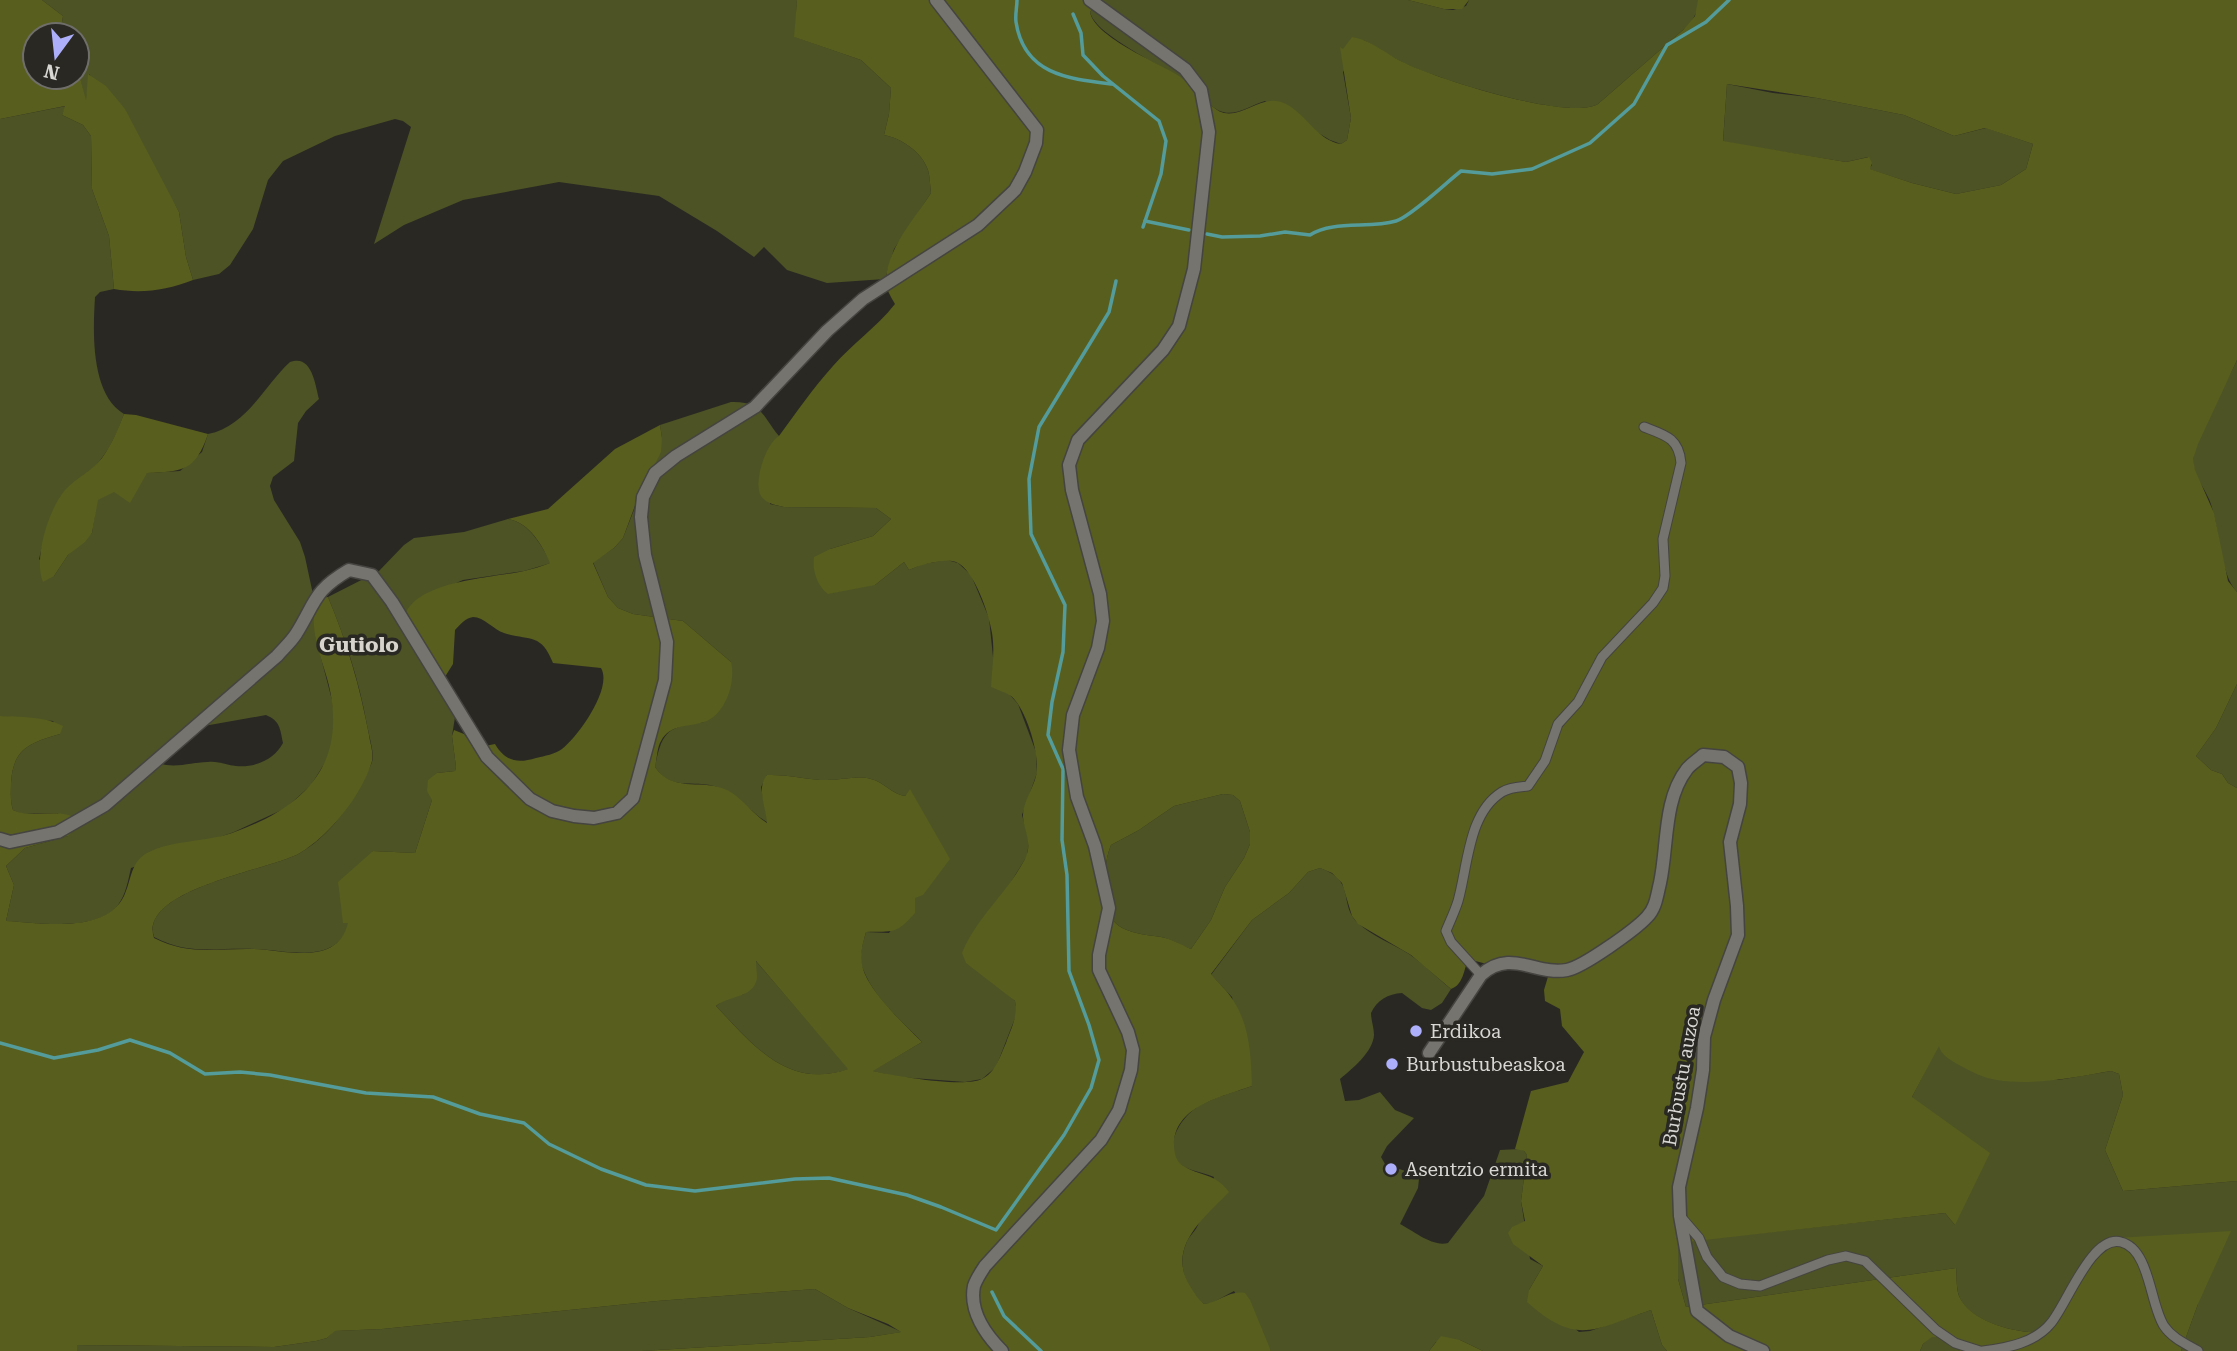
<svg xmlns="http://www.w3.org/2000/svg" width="2237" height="1351" font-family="'Roboto Serif',serif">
<rect width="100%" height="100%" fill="#2a2823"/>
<g fill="#4d5325" fill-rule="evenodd">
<path d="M42,0H797L795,37L861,60L891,88L889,114L884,135C901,138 922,152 928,170C930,177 930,186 931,193L894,249L885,279L827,283L787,270L764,247L754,257L717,231L659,196L559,182L463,200L404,225L374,244L411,127L403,121L395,119L335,136L283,161L268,180L253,229L230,265L219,274L193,280L186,257L179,212L160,179L89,74L86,103L77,66V35H60L63,16Z"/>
<path d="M1099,0H1408L1444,9L1453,10L1466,6L1469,0H1698C1699,13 1692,21 1683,30L1598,104C1569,121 1438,79 1406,64C1391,57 1378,47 1363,40L1343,72L1351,118L1347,140L1341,144L1330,140L1265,101C1251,105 1237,116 1223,112C1210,109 1201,92 1190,84C1168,68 1095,36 1090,12Z"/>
<path d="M1727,84L1773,93L1817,98L1904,115L1954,136L1986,128L2033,144L2026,169L2001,185L1956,194L1912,183L1869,169L1872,165L1868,157L1846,162L1723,142Z"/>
<path d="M66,106L62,115L83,125L91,136L92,189L109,236L114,289L100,292L95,297C93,330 90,394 124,414C117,433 109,452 94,467C82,479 66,485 58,501C48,518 44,540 39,559L54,576L68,555L92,533L97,500L147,473L180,471L202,452L208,434C246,427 264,386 290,362C312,354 315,384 319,399L306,411L298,423L294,461L273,477L270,486L274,500L300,542L305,557L314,599L315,635L332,700L335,726L333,742L326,761L311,785L286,808L234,832L131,868C128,881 126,894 118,905C98,932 36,923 6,921L14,885L6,866L25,848L68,836L58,813L22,814L13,810C10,801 11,793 11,783C13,748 30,743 60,734L53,721L0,716V119ZM266,715C280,721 280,728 283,743C274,760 254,768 236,766C227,765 218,761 208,762C192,762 175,769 159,763L204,726Z"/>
<path d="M2237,360V592C2219,573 2220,525 2209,499C2204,487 2192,473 2193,459C2194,441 2228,380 2237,360Z"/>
<path d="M731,402C762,401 762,416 779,436L770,504L784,507L876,508L891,519L873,536L830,549L875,585L904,562L909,570L923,564L947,560L958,563L971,575L989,618L993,657L1010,695L1018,704L1036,752L1037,773L1022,815L1029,841L1027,856L1006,890V993L1015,1001L1017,1013L996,1067L982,1079L965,1082L899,1077L872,1071L922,1042C901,1020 874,998 863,969C858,958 863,943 866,932L889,933L914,898L910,790L905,796C893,795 884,782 871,779C858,775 841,780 827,780C807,780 787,774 767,775L761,787L768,823C749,811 737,793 714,786C692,780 671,791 655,767C662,731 667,727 704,722L731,662L683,621L633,614L618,608L608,597L593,562L614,548L623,538L662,438L660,425Z"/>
<path d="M508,519C530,523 541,545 551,563L524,571L463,580L417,600L446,698L455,717L452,736L456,767L455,771L437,773L432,800L415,853L373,851L344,923H349C337,966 287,950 255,949C217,947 189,956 154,937C139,889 271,870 300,853C326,838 347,811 360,785C364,777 373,765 373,756C372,746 369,735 367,725C359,680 345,638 328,597L379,571L404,545L414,538L464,532Z"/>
<path d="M2237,684V788L2228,783L2222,774L2211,770L2196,756L2216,728Z"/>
<path d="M1223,794L1233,795L1240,801L1250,832V844L1244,858L1225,887L1211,920L1191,949C1182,946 1170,938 1161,937C1124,932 1105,929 1105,888C1105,872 1105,860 1111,845L1139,830L1174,806Z"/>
<path d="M1320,868C1357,881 1338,904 1358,923C1372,936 1393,944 1409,954C1424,964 1437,978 1451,989L1442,1003L1431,1010L1422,1008L1402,993C1388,994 1377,1000 1371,1013C1371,1020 1374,1028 1374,1035C1373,1052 1352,1069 1340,1079L1345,1101L1359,1100L1380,1092L1395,1110L1414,1118L1387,1146L1381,1157L1385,1164L1414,1174L1419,1179L1418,1188L1400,1224C1414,1231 1432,1247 1448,1243L1484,1196L1500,1150L1520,1149L1524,1151L1527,1155L1521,1201L1530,1259L1543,1266L1529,1290L1579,1332L1590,1331L1651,1310L1662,1345L1667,1351H1483L1460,1340L1436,1342L1429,1351H1271L1234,1291L1212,1303L1204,1304C1186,1290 1177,1265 1186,1244C1188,1237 1195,1232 1198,1225C1205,1210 1209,1192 1214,1177C1205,1173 1185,1170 1178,1162C1164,1143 1182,1116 1199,1106C1215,1097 1235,1092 1252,1086L1232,997L1211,975L1252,920L1289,893L1308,872Z"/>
<path d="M755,960L849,1069C788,1090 754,1046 716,1006L725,999L744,994Z"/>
<path d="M1939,1044L2058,1080L2111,1071L2119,1074L2123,1095L2105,1150L2123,1191L2237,1181V1351H2181L2198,1304L2042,1332C2017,1334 1969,1322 1959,1296C1956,1287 1957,1276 1956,1268L1686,1307L1678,1279V1242L1945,1213L1955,1225L1912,1097Z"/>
<path d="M815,1289L848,1308L902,1332L870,1337L642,1351H77L76,1345L274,1347L316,1341L327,1338L334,1331L382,1329L657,1301Z"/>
<path d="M1931,1337H1941L1960,1351H1920L1923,1344Z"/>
</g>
<g fill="#585e1e" fill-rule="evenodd">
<path d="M0,0H42L63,16L60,35H35V77H77V66L86,100L88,74L106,86L125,109L179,212L186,257L193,280C167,290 142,294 114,289L109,236L92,189L91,136L83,125L62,115L65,106L0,119Z"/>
<path d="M797,0H1099L1090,12C1094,36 1154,61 1174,73C1182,78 1190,83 1196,89C1205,97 1212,110 1224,113C1246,117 1263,92 1286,104C1306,114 1318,141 1341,144L1347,140L1351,118L1340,47L1343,49L1352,37C1372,40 1387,55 1405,63C1437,79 1569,121 1598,104L1683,30L1695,16L1698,0H2237V360L2198,444L2193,459L2195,470L2214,513L2228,581L2237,592V684L2216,728L2196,756L2211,770L2222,774L2228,783L2237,788V1181L2123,1191L2105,1150L2123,1095L2119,1074L2111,1071C2077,1077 2032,1086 1997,1080C1983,1078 1970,1071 1957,1064C1949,1059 1941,1055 1939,1046L1912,1097L1990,1153L1955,1225L1945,1213L1678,1243V1279L1686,1307L1956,1268C1957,1276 1956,1288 1959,1296C1970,1322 2017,1334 2042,1332L2091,1261L2116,1238L2231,1231L2198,1304L2181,1351H1960L1941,1337H1932L1923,1344L1920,1351H1667L1662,1345L1651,1310C1595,1329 1577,1347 1527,1302L1529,1290L1543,1266L1513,1244L1508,1233L1512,1227L1525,1221L1521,1201L1527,1155L1524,1151L1515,1149L1531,1091L1568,1082L1584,1052L1562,1026L1560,1009L1545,1001L1544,990L1550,970L1483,963L1468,959C1464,970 1463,985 1451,989L1411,955L1358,924L1352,916L1342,883L1332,873L1320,868L1308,872L1289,893L1252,920L1211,974C1218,983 1227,990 1233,1000C1250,1026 1251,1056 1252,1086C1222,1097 1174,1106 1174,1145C1174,1152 1176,1161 1182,1165C1200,1177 1214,1172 1229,1192C1204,1218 1166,1247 1190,1286C1194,1293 1198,1299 1204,1304C1220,1302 1229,1290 1245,1293L1250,1300L1271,1351H642L870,1337L901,1332L888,1324L848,1308L815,1289L657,1301L382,1329L335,1331L327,1338L316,1341L274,1347L77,1345V1351H0V716C21,717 44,716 63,726L60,734C30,743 13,748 11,783C11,793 10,801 13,810C34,820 59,806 79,820V826L68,836L25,848L6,866L14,885L6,921C40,923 106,934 124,896C132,879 130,861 149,852C173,840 206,842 232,833C294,811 341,775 332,703C330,680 319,658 315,636C313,624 314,611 314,599L328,597C347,642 360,687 369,735C370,743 374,754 372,761C362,795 330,835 300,853C271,870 138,889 154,938C189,956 217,948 254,949C286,950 337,967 348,923H343L338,882L373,851L415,853L432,800L427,791L428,780L437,773L455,771L456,767L452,736L454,730L464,734L475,748L495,744C505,761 517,764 536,758C545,756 555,754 562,749C578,737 613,688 601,668L553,663C541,632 529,641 504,633C494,630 484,617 473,617C465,618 460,625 455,630L453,664L443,680L405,615C418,580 493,578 524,571C533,569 542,566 550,563C542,545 530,523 508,519L548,509L615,449L660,425L662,438L661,452L636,503L623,538L614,548L593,563L608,597L618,608L633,614L683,621L731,662C736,681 726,715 704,722C689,727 670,724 661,741C657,747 657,760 655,767C672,792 699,780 722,788C740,794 751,813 767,823C766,808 756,787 767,775C787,774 807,780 827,780C841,780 858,775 871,779C884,782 893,795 905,796L910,789L950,859L923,895L915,898V913C896,935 893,931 866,932C863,943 860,953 862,964C865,988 905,1025 922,1042L873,1071C895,1076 964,1088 982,1079C996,1072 1000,1056 1006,1043C1011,1028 1018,1017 1015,1001L966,963L962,953C976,918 1007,893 1025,859C1033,843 1024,832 1023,817C1022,804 1033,789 1036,776C1041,757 1026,708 1011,696C1005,692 997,690 991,687C992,669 995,651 992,633C989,614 974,569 956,562C945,558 920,565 909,570L904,562L875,585L828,594C817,586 812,570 814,557L830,549L873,536L891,519L876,508L784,507C774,505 764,503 760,494C754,479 766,444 779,436C796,413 813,388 833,366C852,344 876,328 895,304C890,296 885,287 886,278C889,246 915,218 931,193C930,186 930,177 928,170C922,152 901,138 884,135L889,114L891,88L861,60L794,37ZM1727,84L1817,98L1904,115L1954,136L1985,128L2033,144L2026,169L2001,185L1956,194L1912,183L1870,169L1872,163L1869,157L1846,162L1723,141ZM1223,794L1233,795L1240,801L1250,832V844L1244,858L1225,887L1211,920L1191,949C1182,945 1170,938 1161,937C1124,932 1105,929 1105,888C1105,872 1105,860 1111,845L1139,830L1174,806ZM756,961L848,1069C788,1090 753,1045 716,1006C730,995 754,998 757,978C757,973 756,966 756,961Z"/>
<path d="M1408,0H1469L1462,9H1444Z"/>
<path d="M124,414L136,415L208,434C195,472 183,471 147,473L130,503L114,492L98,500L92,533L85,542L68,555L54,576L43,582C33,559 49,508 65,490C76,478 92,471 102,458C112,444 118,429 124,414Z"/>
<path d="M1441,1336L1460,1340L1483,1351H1429Z"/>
</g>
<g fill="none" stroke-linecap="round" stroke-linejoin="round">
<g stroke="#549b9b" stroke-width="3.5">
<path d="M1017,0C1017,7 1015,15 1016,22C1024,75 1069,79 1112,84"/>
<path d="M1073,14L1081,33L1083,55L1103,76L1159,121L1166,141L1161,174L1143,227"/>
<path d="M1145,221L1189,230"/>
<path d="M1207,234L1222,237L1260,236L1285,232L1310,235C1333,220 1369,229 1396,221C1410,217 1447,182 1461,171L1492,174L1532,169L1590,143L1634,104L1667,45L1706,22L1729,0"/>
<path d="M0,1043L54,1058L98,1050L130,1040L170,1053L205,1074L240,1072L270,1075L366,1093L433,1097L480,1114L524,1123L549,1144L601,1169L646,1185L695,1191L795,1179L829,1178L907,1195L941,1207L996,1230L1064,1135L1091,1088L1099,1060L1089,1025L1069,971L1067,875L1062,840L1063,769L1048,735L1052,702L1063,652L1065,605L1031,534L1029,479L1039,427L1109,312L1116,281"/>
<path d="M992,1292L1004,1316L1041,1351"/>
</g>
<g stroke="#454440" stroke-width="11">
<g id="street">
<path d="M1481,975L1451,942L1446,931C1450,921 1455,911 1458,901C1468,866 1468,813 1502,792C1510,787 1519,787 1528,786L1545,761L1558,724L1578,702L1602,657L1653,603L1663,588L1665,576L1663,539L1681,463C1679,438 1665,435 1644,427"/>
<path d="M1681,1217L1699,1238L1707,1257L1723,1277L1740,1284L1760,1286L1828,1260L1846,1256L1865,1261L1936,1330L1955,1343L1980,1351"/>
<path d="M1983,1351C2007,1348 2035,1343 2051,1323C2067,1304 2092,1234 2121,1242C2150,1249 2150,1305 2164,1326C2172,1338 2186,1344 2198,1351"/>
</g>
</g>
<g stroke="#454440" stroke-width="15">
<g id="secondary">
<path d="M0,839L10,842L58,832L105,805L277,656C283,649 291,642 296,634C316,602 313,591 349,570L372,575L392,602L487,757L530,799L552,811L574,816L594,818L617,813L633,798L665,680L667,642L645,555L641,517L643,497L655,473L676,456L755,407L827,331L863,299L978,225L1015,190L1025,172L1036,143L1037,130L936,0"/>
<path d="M1429,1053L1481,975C1511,948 1536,976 1567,970C1583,967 1635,930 1647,917C1656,908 1657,895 1660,883C1668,846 1663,800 1687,769C1691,764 1698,760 1703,755L1724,757L1738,767L1741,783L1740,804L1730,842L1737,906L1738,935L1714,1000L1704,1037L1703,1070L1697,1108L1679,1187L1680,1216L1697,1311L1729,1336L1763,1351"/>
<path d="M1002,1351C986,1335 969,1311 974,1286C976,1280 981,1272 985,1266L1101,1140L1119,1110L1131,1070L1133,1050L1128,1032L1099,970V955L1109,908L1095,846L1077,797L1069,750L1073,715L1098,648L1103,621L1100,594L1072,490L1069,465L1078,440L1163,350L1179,326L1194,269L1209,132L1201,90L1185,69L1090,0"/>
</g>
</g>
<use href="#street" stroke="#76746e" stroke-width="9"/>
<use href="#secondary" stroke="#76746e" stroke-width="12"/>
</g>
<g fill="#adaffb" stroke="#2a2823" stroke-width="2.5">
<circle cx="1416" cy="1031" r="7"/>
<circle cx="1392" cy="1064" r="7"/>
<circle cx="1391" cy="1169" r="7"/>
</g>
<g text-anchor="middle" stroke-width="7" stroke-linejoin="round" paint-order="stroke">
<g font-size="19" fill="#d8d7d4" stroke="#2a2823" text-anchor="start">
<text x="1430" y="1038">Erdikoa</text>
<text x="1406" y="1071">Burbustubeaskoa</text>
<text x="1405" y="1176">Asentzio ermita</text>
</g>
<g font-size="19" fill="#d8d7d4" stroke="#2a2823">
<text transform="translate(1681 1076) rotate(-80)" y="7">Burbustu auzoa</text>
</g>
<g font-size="21" font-weight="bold" fill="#d6d4cd" stroke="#2a2823">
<text x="359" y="652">Gutiolo</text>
</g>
</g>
<g transform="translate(56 56) rotate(195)"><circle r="33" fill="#2a2823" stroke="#706e6a" stroke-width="2"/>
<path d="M0-5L12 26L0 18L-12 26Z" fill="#adaffb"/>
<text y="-10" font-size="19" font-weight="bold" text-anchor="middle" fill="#d8d7d4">N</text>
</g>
</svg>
